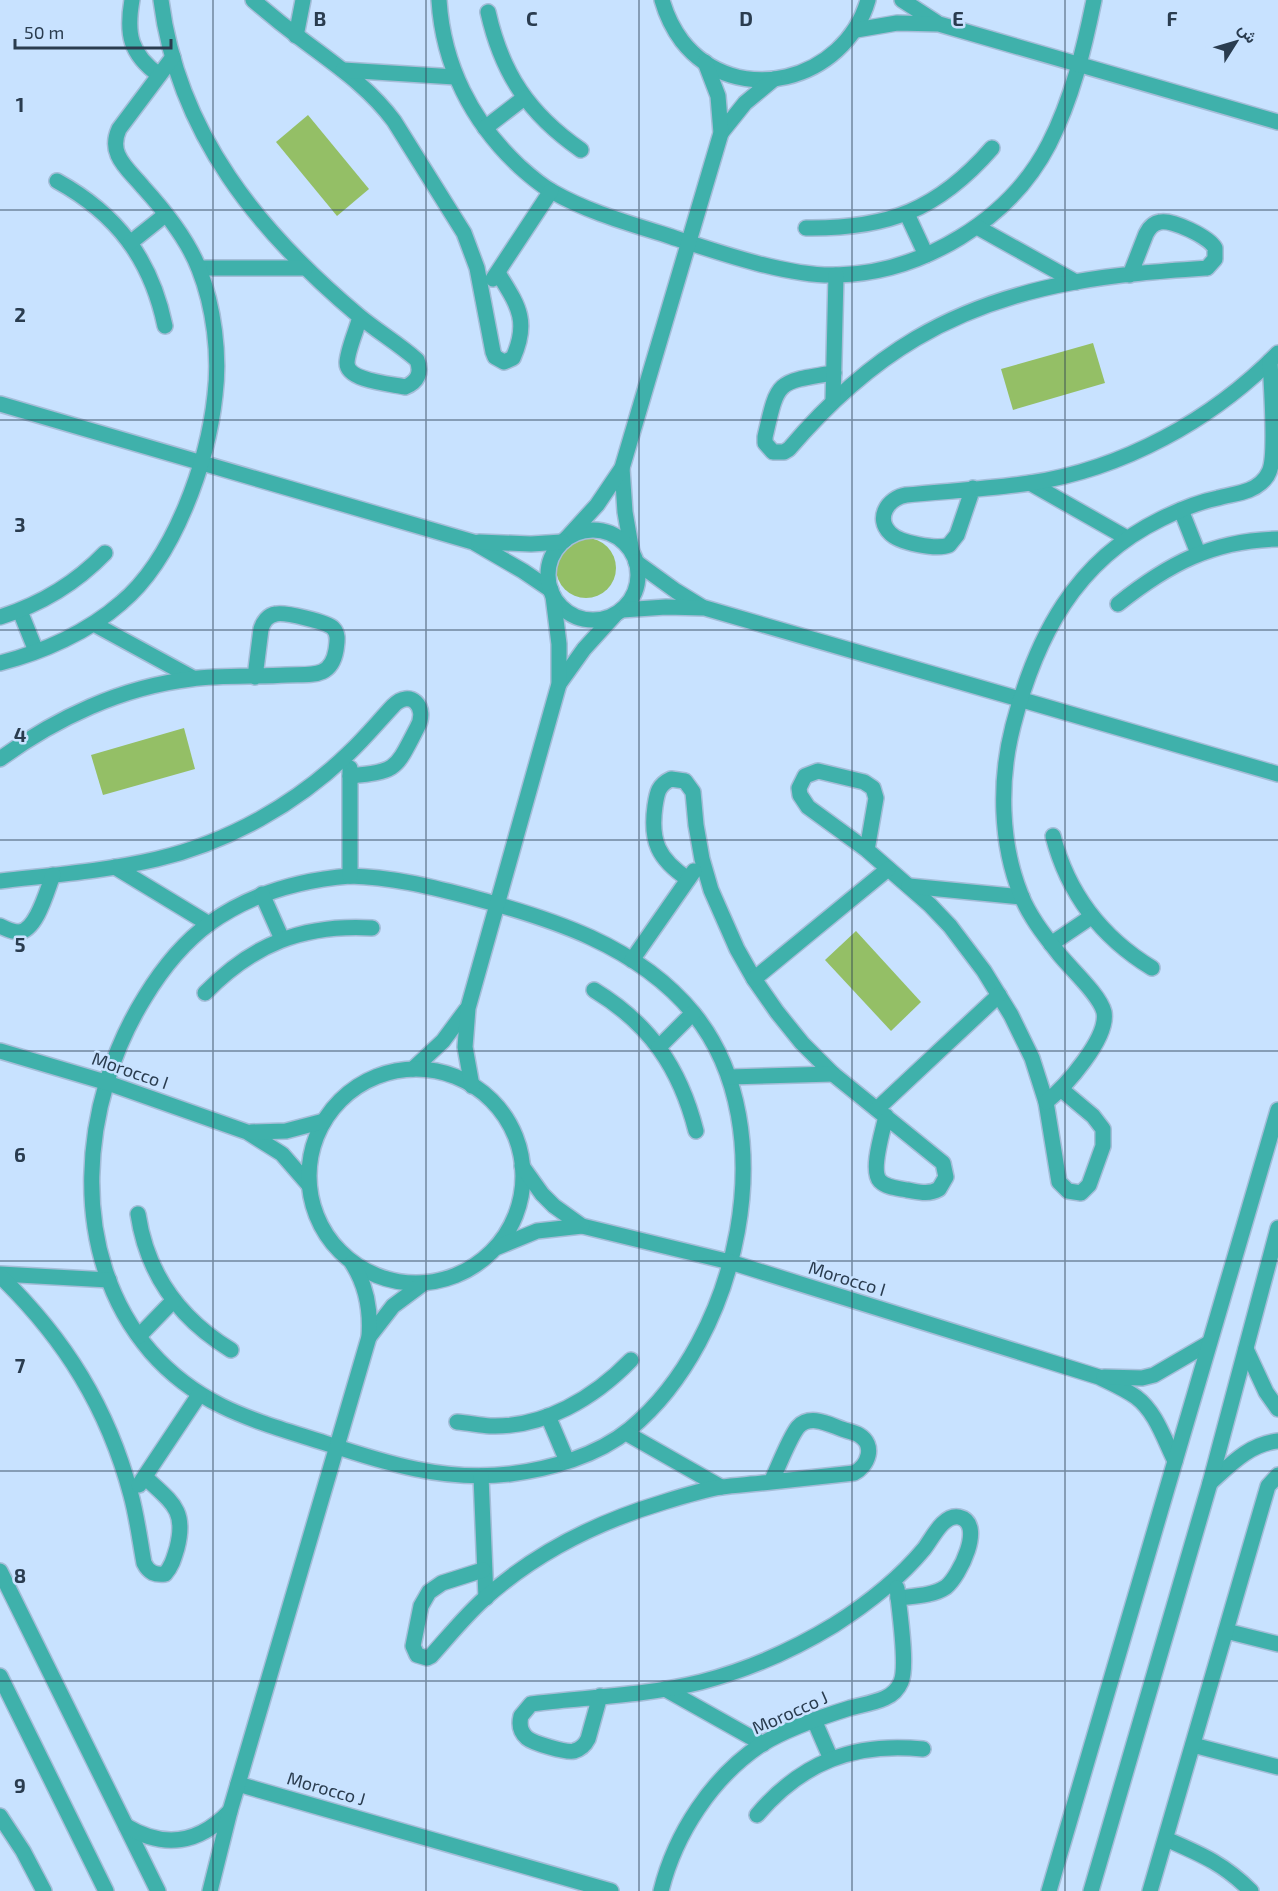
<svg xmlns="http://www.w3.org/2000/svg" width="1278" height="1891" font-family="'Exo 2',Vazirmatn,sans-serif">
<rect width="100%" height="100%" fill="#c8e2ff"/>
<g fill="#94bf66">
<path d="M308,115L369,189L337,216L276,142Z"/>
<path d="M1093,343L1105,383L1013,410L1001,369Z"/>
<circle cx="586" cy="568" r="30"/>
<path d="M184,728L195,769L103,795L91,755Z"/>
<path d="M856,931L921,1002L891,1031L825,960Z"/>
</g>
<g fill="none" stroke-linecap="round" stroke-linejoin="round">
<g stroke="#a5bdd8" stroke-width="18">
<g id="minor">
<path d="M132,0C126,34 130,54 159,75"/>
<path d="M161,0C178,134 259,232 359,316C377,331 399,344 417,360C422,372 418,382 405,387C392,384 347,381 347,363C347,351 357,329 360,317"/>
<path d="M253,0C268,13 284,26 300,38C334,64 368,86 394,121L464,233L477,268L493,352L495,357L504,362L513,358C530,320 517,304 498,273"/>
<path d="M439,0C443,65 472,122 519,166C529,175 540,185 553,192C590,213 632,224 672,237C717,252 790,277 837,275C922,273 1010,220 1049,144C1072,99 1084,49 1094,0"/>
<path d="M662,0C666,14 673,29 682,41C736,110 845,81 868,0"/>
<path d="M902,0L936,22"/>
<path d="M488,12C502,74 529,114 581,150"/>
<path d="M856,30L897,23L939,24L1278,122"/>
<path d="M296,36L303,0"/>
<path d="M343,70L455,77"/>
<path d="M485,128L524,98"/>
<path d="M721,133L745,103L774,79"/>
<path d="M57,181C117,214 151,259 165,326"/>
<path d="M907,214L926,255"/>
<path d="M977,227L1076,282"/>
<path d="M806,228C888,229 938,210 992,148"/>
<path d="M130,243L165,215"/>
<path d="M199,268H305"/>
<path d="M493,279L551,191"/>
<path d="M834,373C776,382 778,380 765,437V443L773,452H784L789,449C869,355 952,304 1075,282C1118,274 1163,271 1207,268L1215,259V248C1209,237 1172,219 1160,222C1153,223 1149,228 1146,234L1130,275"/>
<path d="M833,401L836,275"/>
<path d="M0,404L473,542L523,571L551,590"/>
<path d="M622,468L625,512L632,552"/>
<path d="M1030,483L1127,538"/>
<path d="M973,488L957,535L949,545C937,550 899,543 890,533C875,518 888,498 906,495C947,491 989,489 1030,483C1123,469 1212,420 1278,353"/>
<path d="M1181,510L1198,553"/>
<circle cx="593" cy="575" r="45"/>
<path d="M565,540L597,505L622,468L721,133L718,96L705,62"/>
<path d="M479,542L531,544L562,542"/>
<path d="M636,562L676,591L702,607"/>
<path d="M1118,604C1168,564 1213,540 1278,539"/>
<path d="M622,610L666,607L705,608L1278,774"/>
<path d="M20,611L36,651"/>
<path d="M0,617C42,604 75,584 105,553"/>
<path d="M94,624L193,678"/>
<path d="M0,663C43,652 88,632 121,603C174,559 208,462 215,395C220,355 214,307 199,269C188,240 164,210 143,187C135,177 123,167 118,155C114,146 115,138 119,129L173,57"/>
<path d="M559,684L584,649L614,616"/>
<path d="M0,759C56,718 122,687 191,679C223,675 256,677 287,675C311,674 331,679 336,650C337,642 339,634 333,628C327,622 285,612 276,614C268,615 263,622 261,629L255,677"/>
<path d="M1053,836C1068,894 1101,937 1152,968"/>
<path d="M867,850L876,798L873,788L864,782L818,771L805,776L799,788L800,795L808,807L867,850L930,905L950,926L984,971L1011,1015L1032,1058L1046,1102L1059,1182L1068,1191L1081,1193L1089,1185L1103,1146V1129L1093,1116L1062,1090"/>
<path d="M115,867L209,924"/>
<path d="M350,876C391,877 428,886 467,896C550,918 638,945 694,1014C787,1129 738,1340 630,1429C597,1456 550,1469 510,1474C445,1482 385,1463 325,1443C257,1421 200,1408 151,1352C66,1254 80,1101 145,997C162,969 184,942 210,923C252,893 300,880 350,876Z"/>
<path d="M350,876V768"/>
<path d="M688,879C658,859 650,841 655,806C657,793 658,785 671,779L685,781L693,792L696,825L702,859L711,890L737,949L754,979L777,1012L802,1043L833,1074L938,1159L943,1163L946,1177L939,1189C928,1195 919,1192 907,1190C898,1188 887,1188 880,1181C870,1170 883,1131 886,1116"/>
<path d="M0,881C52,875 106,871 157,859C229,842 296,804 349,753C365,738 378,722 393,706C410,688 429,707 417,728C395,770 398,771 350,776"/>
<path d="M909,886L1022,897"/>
<path d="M262,894L282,939"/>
<path d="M0,926C6,929 12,932 19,932C37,930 47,890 53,875"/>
<path d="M1051,944L1091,917"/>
<path d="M632,960L694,871"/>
<path d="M754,979L888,869"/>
<path d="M594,990C650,1024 680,1068 696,1131"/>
<path d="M205,993C253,944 303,924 372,928"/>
<path d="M659,1047L693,1013"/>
<path d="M0,1051L105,1082L247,1132L282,1154L309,1185"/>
<path d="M413,1069L443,1041L466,1010"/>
<circle cx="416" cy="1176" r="107"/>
<path d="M729,1077L833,1074"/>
<path d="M472,1086L465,1047L468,1008L559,684V644L553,596"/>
<path d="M1046,1102C1065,1087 1109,1038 1104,1012C1100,995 1070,968 1059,954C1045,936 1029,916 1021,895C1000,843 999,780 1013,726C1036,637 1075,561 1161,519C1179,510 1198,502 1218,498C1228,495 1239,494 1249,490C1257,487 1266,480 1269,472C1277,457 1271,382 1270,361"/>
<path d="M877,1109L999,995"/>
<path d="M251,1132L286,1131L324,1121"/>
<path d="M522,1166L542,1194L554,1206L582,1226L730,1262L1099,1377C1111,1383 1125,1389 1136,1397C1156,1412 1164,1439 1175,1461"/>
<path d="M138,1214C147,1274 180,1319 231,1350"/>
<path d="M498,1247L537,1231L582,1226"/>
<path d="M0,1274L109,1280"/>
<path d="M0,1276C65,1339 108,1408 131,1495C137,1517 140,1541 144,1563C149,1573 155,1575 165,1574C172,1566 174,1558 177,1548C187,1509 171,1502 145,1477"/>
<path d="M139,1336L173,1301"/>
<path d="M369,1337L393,1306L424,1283"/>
<path d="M1246,1349L1266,1392L1278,1409"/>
<path d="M1104,1377L1142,1378L1154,1375L1209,1343"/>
<path d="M548,1416L567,1461"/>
<path d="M457,1422C468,1423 479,1425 490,1426C544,1428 594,1398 631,1360"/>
<path d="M626,1433L721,1487"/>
<path d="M481,1476L486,1598"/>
<path d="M1210,1483C1230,1465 1249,1444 1278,1441"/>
<path d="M139,1485L199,1395"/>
<path d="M483,1570L442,1583L429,1592L421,1606L413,1646L417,1655L427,1658L431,1656C449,1636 465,1616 484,1599C536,1552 597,1522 664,1502C683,1496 702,1490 721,1487C738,1485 755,1484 771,1482C778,1468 789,1438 798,1427C810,1414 828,1424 842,1429C847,1431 854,1432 859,1435C876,1445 868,1466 854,1473L771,1482"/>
<path d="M0,1571L158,1891"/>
<path d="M1226,1631L1278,1644"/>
<path d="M0,1676L106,1891"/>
<path d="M665,1689L763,1744"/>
<path d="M600,1696L588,1739C585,1745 581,1749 574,1751C566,1753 533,1743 527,1738C520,1732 519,1724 521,1716L531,1704L539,1703C592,1697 648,1695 701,1682C747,1670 793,1650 834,1625C867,1604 899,1579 924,1549C932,1539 943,1514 959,1517C986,1523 959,1577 946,1587C933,1596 913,1596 898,1598"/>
<path d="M814,1720L831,1759"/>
<path d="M1193,1745L1278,1767"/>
<path d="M238,1784L611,1891"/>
<path d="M757,1815C802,1762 854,1742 923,1749"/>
<path d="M0,1816L23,1851L44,1891"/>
<path d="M126,1826C164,1849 199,1844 230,1811"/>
<path d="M1166,1839C1200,1854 1223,1863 1251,1891"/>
<path d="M210,1891L230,1811L369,1337C371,1310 367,1286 352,1263"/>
<path d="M661,1891C675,1834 712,1777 762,1744C788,1728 821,1717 850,1708C861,1705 874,1703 885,1698C892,1695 898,1689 901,1682C908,1666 899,1608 897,1588"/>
<path d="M1049,1891L1278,1110"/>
<path d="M1091,1891L1210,1483L1278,1228"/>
<path d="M1150,1891L1268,1486L1278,1475"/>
</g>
</g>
<use href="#minor" stroke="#3fb1ab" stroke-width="15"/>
</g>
<path fill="none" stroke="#2a3c4f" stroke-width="1.5" stroke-opacity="0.55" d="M213,0V1891M426,0V1891M639,0V1891M852,0V1891M1065,0V1891M0,210H1278M0,420H1278M0,630H1278M0,840H1278M0,1051H1278M0,1261H1278M0,1471H1278M0,1681H1278"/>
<g text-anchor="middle" stroke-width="5" stroke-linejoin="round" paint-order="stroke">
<g font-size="18" fill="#2a3c4f" stroke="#c8e2ff">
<text transform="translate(130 1071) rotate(19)" y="6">Morocco I</text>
<text transform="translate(847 1279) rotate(17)" y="6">Morocco I</text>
<text transform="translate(790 1713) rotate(-24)" y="6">Morocco J</text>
<text transform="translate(326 1789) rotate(16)" y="6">Morocco J</text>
</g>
</g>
<g font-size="20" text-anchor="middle" font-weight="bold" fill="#2a3c4f" stroke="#c8e2ff" stroke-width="5" stroke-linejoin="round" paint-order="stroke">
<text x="320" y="26">B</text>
<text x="532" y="26">C</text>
<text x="746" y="26">D</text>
<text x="958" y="26">E</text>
<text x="1172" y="26">F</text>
<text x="20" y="112">1</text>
<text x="20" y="322">2</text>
<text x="20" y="532">3</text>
<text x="20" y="742">4</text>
<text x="20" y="952">5</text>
<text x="20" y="1162">6</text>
<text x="20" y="1373">7</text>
<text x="20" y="1583">8</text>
<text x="20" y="1793">9</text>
</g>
<g transform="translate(1236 42) rotate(53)" stroke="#c8e2ff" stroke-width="4.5" paint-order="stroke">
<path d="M0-4.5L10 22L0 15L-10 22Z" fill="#2a3c4f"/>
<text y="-9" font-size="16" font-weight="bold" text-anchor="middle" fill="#2a3c4f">ش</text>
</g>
<path d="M15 39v9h156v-9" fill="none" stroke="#2a3c4f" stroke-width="3"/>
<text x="24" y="39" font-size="18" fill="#2a3c4f" stroke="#c8e2ff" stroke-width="4.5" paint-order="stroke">50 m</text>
</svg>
